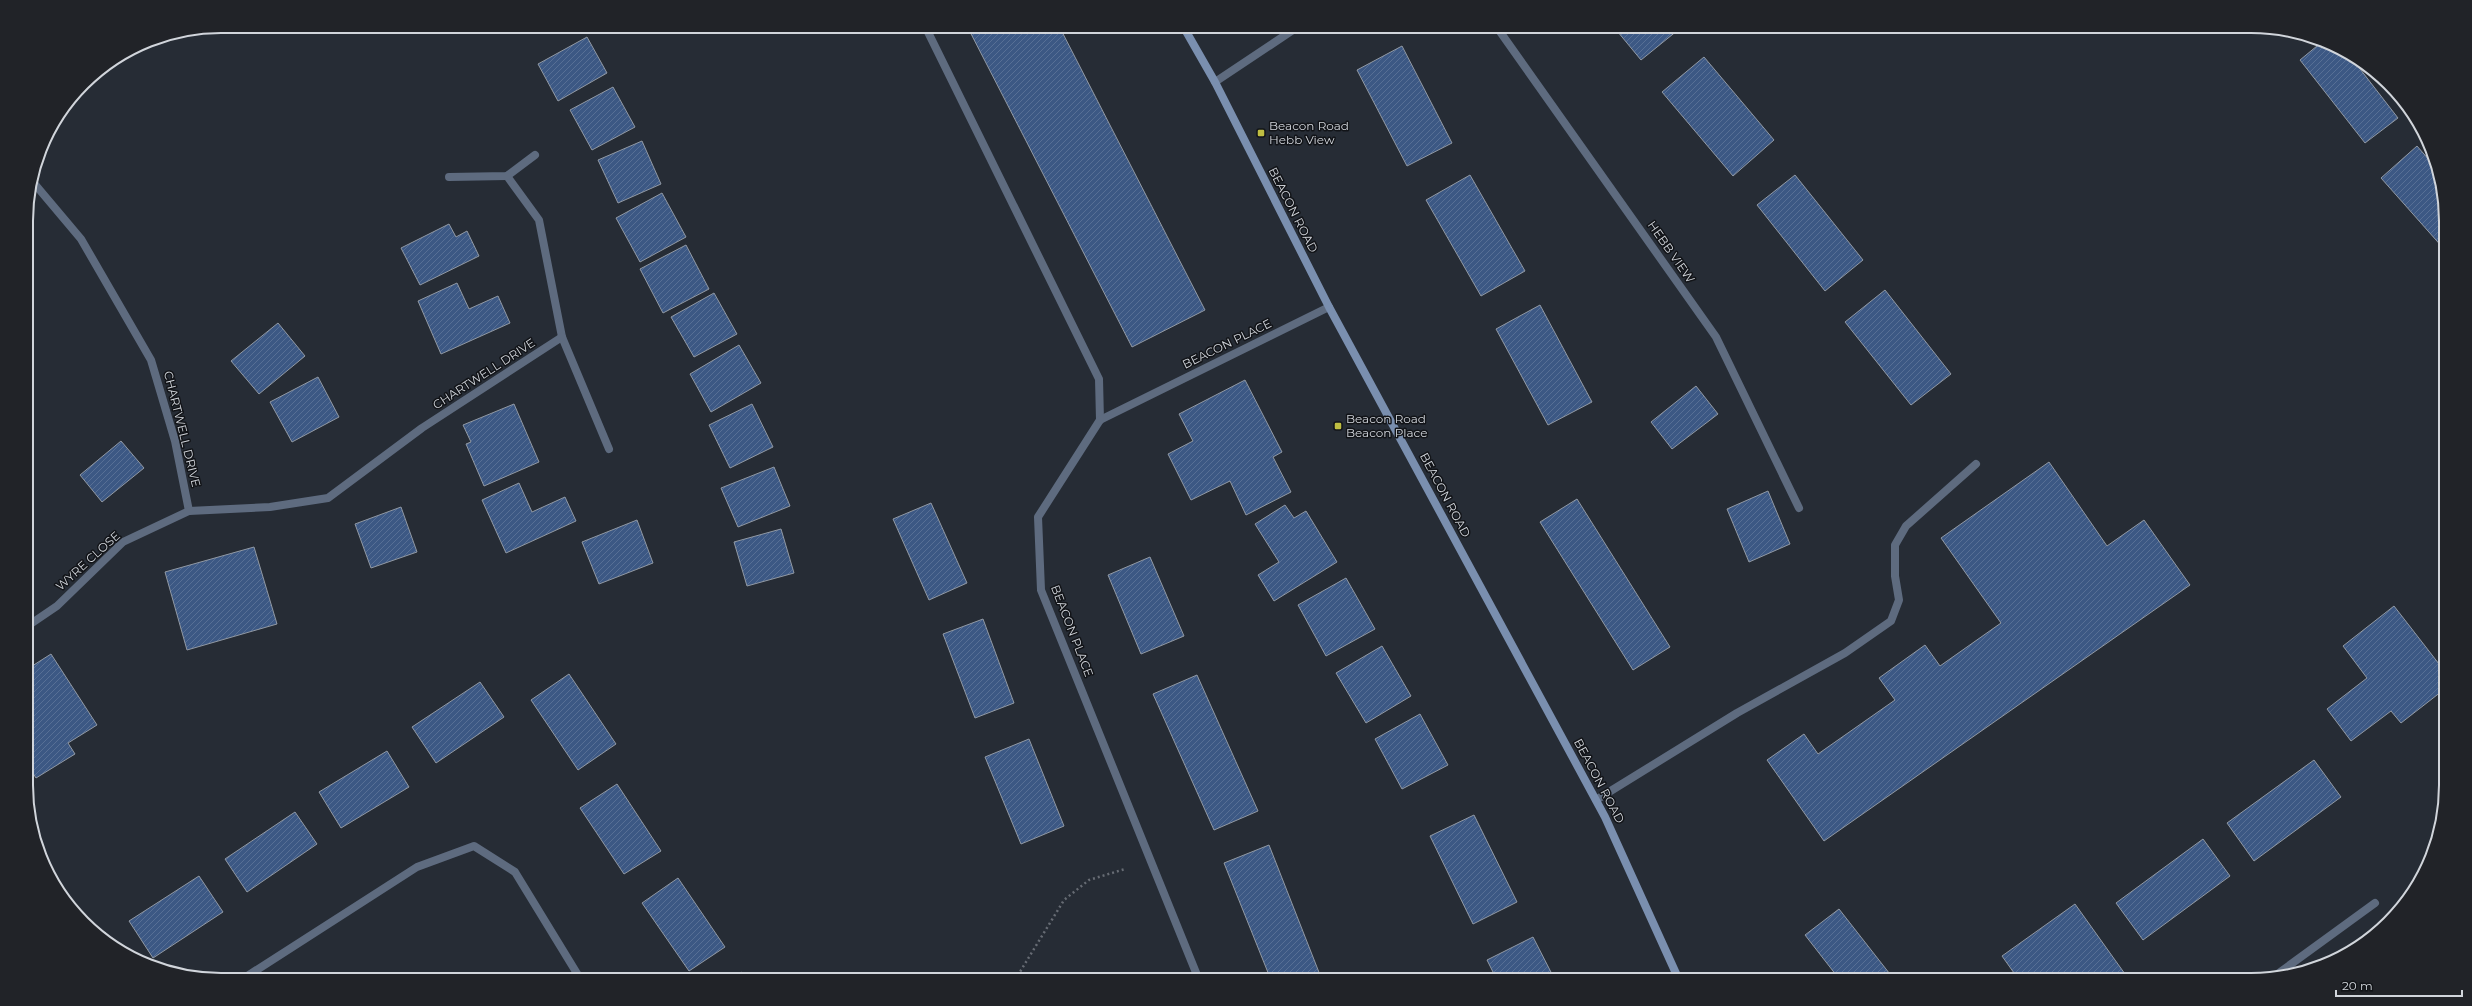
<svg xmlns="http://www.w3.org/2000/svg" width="2472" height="1006" font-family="Montserrat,sans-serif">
<defs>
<pattern id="building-hatch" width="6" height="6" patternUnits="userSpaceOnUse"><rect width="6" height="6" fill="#3c5884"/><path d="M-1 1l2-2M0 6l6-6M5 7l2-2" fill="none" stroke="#576f95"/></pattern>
</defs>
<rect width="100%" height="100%" fill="#262c35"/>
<g fill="url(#building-hatch)" stroke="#9199a4">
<path d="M967,26H1059L1205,310L1132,347Z"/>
<path d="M1613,26H1674L1678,30L1641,60Z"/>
<path d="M587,37L607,73L558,101L538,64Z"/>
<path d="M2323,41L2350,56L2398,118L2365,143L2300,60Z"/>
<path d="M1402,46L1452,143L1407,166L1357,70Z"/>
<path d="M1704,57L1774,140L1733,176L1662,92Z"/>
<path d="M613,87L635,127L592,150L570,110Z"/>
<path d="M642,141L661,184L618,203L598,160Z"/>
<path d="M2417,146L2437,169L2444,195V249L2381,178Z"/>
<path d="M1470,175L1525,271L1481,296L1426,200Z"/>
<path d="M1795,175L1863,260L1825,291L1757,205Z"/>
<path d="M662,193L686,237L640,262L616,218Z"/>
<path d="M449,224L456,237L467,231L479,256L420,285L401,248Z"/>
<path d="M686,245L709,289L663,313L640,269Z"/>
<path d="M457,283L469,309L498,296L510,323L441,354L418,301Z"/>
<path d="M1885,290L1951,374L1911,405L1845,322Z"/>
<path d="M714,293L737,334L694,357L671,317Z"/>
<path d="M1540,305L1592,402L1548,425L1496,329Z"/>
<path d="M278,323L305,356L259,394L231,361Z"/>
<path d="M739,345L761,383L711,412L690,374Z"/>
<path d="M318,377L339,417L292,442L270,402Z"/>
<path d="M1245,380L1282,452L1273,457L1291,492L1246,515L1230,481L1191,500L1168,454L1193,441L1179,414Z"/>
<path d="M1696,386L1718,414L1672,449L1651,422Z"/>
<path d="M514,404L539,462L484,486L466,444L471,442L463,425Z"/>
<path d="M752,404L773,447L730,468L709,425Z"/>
<path d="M121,441L144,468L102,502L80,475Z"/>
<path d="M2049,462L2107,546L2144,520L2190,585L1824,841L1767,760L1804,734L1818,754L1895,700L1879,678L1925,645L1940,666L2001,623L1941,538Z"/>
<path d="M774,467L790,506L738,527L721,488Z"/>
<path d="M519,483L532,512L565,497L576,521L506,553L482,500Z"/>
<path d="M1768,491L1790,544L1749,562L1727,509Z"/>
<path d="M1577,499L1670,647L1633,670L1540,522Z"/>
<path d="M931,503L967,583L929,600L893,519Z"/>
<path d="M1285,505L1294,518L1306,511L1337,562L1274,601L1258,575L1279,562L1255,524Z"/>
<path d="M401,507L417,552L371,568L355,524Z"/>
<path d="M637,520L653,563L599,584L582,542Z"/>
<path d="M781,529L794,573L747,586L734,542Z"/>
<path d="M254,547L277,624L187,650L165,572Z"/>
<path d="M1150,557L1184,636L1141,654L1108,575Z"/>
<path d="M1346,578L1375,629L1326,656L1298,605Z"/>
<path d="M2394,606L2446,673V688L2401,723L2391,711L2351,741L2327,709L2367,678L2343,646Z"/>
<path d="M983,619L1014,703L975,718L943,634Z"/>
<path d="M1382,646L1411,696L1366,723L1336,673Z"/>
<path d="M51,654L97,725L68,743L75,754L36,778L29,767V668Z"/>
<path d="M569,674L616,744L578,770L531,700Z"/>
<path d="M1197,675L1258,811L1214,830L1153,694Z"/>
<path d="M480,682L504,717L436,763L412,727Z"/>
<path d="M1420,714L1448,765L1402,789L1375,739Z"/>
<path d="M1029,739L1064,826L1021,844L985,757Z"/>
<path d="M387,751L409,787L341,828L319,792Z"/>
<path d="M2314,760L2341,797L2254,861L2227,823Z"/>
<path d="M617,784L661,851L624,874L580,808Z"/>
<path d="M295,812L317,844L247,892L225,859Z"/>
<path d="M1474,815L1517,902L1473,924L1430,836Z"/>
<path d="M2203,839L2230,876L2143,940L2116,903Z"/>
<path d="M1269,845L1322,980H1271L1224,863Z"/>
<path d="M199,876L223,912L153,958L129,921Z"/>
<path d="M678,878L725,947L689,971L642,903Z"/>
<path d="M2075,904L2125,974L2117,980H2019L2002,956Z"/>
<path d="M1839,909L1893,978L1892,980H1840L1805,935Z"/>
<path d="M105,932L117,949L100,936Z"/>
<path d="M1533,937L1555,980H1497L1487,960Z"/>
<path d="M742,972L747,980H731Z"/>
<path d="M1122,974L1125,980H1109Z"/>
</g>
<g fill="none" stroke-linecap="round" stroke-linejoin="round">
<path stroke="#676c74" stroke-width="2.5" stroke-dasharray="2 3" stroke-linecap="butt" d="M1015,980L1064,900L1089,880L1125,869"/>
<g stroke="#5e6b7f" stroke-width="8">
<path d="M925,26L1099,379L1100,420"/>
<path d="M1596,800L1737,713L1845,653L1891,621L1899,600L1895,576V545L1906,526L1976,464"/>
</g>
<g stroke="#5e6b7f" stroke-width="8">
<path d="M1496,26L1716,337L1799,508"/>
<path d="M1215,82L1299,26"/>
<path d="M507,176L539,220L562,337L609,449"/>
<path d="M449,177L507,176L535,155"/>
<path d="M33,182L81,239L151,360L175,441L189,511"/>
<path d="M29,625L57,606L123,542L189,511L270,507L328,498L422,428L562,337"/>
<path d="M2272,978L2375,903"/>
<path d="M241,980L417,867L474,846L515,872L581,980"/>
<path d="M1199,980L1041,590L1038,517L1100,420L1329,307"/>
</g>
<path stroke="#7a8faf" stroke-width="8" d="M1183,26L1215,82L1329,307L1605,817L1679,980"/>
</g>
<g fill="#bfbe42" stroke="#121418" stroke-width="1.5">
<rect x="1257" y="129" width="8" height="8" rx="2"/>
<rect x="1334" y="422" width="8" height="8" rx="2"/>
</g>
<g text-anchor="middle" stroke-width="3" stroke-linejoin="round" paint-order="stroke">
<g font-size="12" fill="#d1d5db" stroke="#121418" text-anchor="start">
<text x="1269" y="130">Beacon Road<tspan x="1269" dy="14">Hebb View</tspan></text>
<text x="1346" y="423">Beacon Road<tspan x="1346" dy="14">Beacon Place</tspan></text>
</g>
<g font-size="12" fill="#d1d5db" stroke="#121418">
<text transform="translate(1293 210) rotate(63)" y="4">BEACON ROAD</text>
<text transform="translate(1671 252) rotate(55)" y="4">HEBB VIEW</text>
<text transform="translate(1227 344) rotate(-26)" y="4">BEACON PLACE</text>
<text transform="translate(484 374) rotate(-33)" y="4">CHARTWELL DRIVE</text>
<text transform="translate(182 429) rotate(76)" y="4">CHARTWELL DRIVE</text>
<text transform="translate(1445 495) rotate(62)" y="4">BEACON ROAD</text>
<text transform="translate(88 561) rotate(-42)" y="4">WYRE CLOSE</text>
<text transform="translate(1072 631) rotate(69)" y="4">BEACON PLACE</text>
<text transform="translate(1599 781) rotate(62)" y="4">BEACON ROAD</text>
</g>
</g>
<path d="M0 0H2472V1006H0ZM221 33H2251A188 188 0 0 1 2439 221V785A188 188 0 0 1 2251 973H221A188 188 0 0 1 33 785V221A188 188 0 0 1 221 33Z" fill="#212328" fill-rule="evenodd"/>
<path fill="none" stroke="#d1d5db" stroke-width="2" d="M221 33H2251A188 188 0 0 1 2439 221V785A188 188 0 0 1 2251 973H221A188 188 0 0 1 33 785V221A188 188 0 0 1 221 33Z"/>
<path d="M2336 990v6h126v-6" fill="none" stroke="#d1d5db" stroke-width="2"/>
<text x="2342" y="990" font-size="12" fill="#d1d5db" stroke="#121418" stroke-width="3" paint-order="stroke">20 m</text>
</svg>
